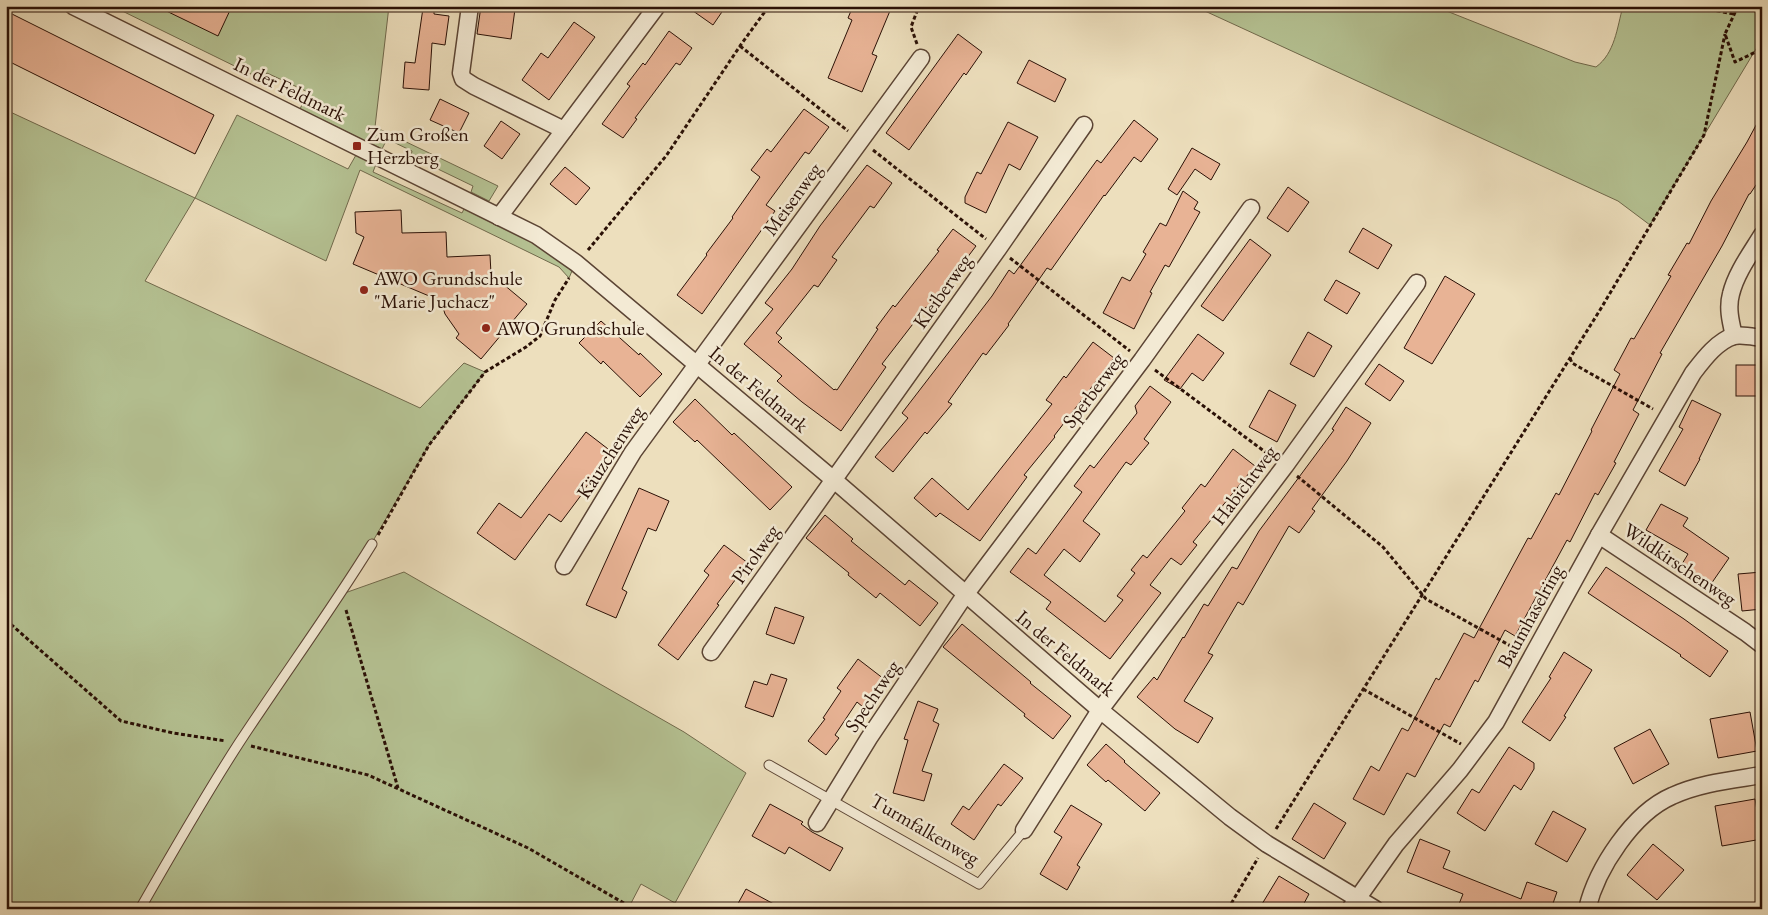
<svg xmlns="http://www.w3.org/2000/svg" width="1768" height="915" font-family="'EB Garamond',serif">
<rect width="100%" height="100%" fill="#eddfbd"/>
<filter id="stains"><feTurbulence type="fractalNoise" baseFrequency=".004" numOctaves="4"/><feColorMatrix values="0 0 0 0 .2 0 0 0 0 .09 0 0 0 0 .02 0 0 0 .5 -.17"/></filter>
<radialGradient id="worn" r=".72"><stop offset=".6" stop-color="#630" stop-opacity="0"/><stop offset="1" stop-color="#630" stop-opacity=".3"/></radialGradient>
<g fill="#b5c293" stroke="#70694c">
<path d="M112,6H389L375,127L498,186L489,201L471,192L473,186L411,156L412,151L387,139L382,149L300,109L308,92L267,73L263,79L257,77Z"/>
<path d="M1194,6H1434L1575,62L1596,67C1615,53 1617,28 1623,6H1762V39L1650,225L1618,201Z"/>
<path d="M6,110L195,198L237,115L348,169L356,155L376,164L373,172L462,213L465,207L533,241L572,271L569,278L559,267L360,170L326,261L195,198L145,281L420,408L464,363L485,372L429,445L342,594L404,572L684,732L746,773L675,903L641,884L628,909H6Z"/>
</g>
<g fill="#e8b395" stroke="#2a1006">
<path d="M156,6H232L218,36Z"/>
<path d="M481,6H499L515,9L511,39L477,34Z"/>
<path d="M686,6H726L713,25Z"/>
<path d="M853,6H892L872,54L877,56L862,92L828,78L852,20L848,18Z"/>
<path d="M423,8L434,9V14L449,16L445,45L432,43L429,90L403,88L405,62L415,63Z"/>
<path d="M6,11L214,115L195,154L6,60Z"/>
<path d="M574,22L595,37L549,100L522,80L541,53L548,58Z"/>
<path d="M669,31L692,48L680,65L676,63L635,118L637,119L623,138L602,124L630,86L627,84L643,63L645,65Z"/>
<path d="M958,34L982,52L966,75L964,73L909,150L886,133Z"/>
<path d="M1029,60L1066,79L1055,102L1017,83Z"/>
<path d="M440,99L469,113L459,133L430,120Z"/>
<path d="M804,109L829,127L809,154L805,152L766,205L775,211L702,314L677,295L707,255L706,254L733,218L732,217L760,177L751,170L767,149L771,152Z"/>
<path d="M1762,114V176L1750,194H1749L1722,246L1660,353L1662,354L1633,410L1639,414L1614,462L1616,463L1598,495L1595,493L1570,542L1567,540L1515,636L1505,630L1478,682L1475,680L1450,727L1444,724L1415,777L1407,773L1384,815L1353,799L1371,766L1379,771L1402,728L1408,731L1436,678L1439,680L1464,633L1474,638L1528,538L1531,539L1556,493L1559,495L1592,431L1591,430L1620,374L1614,370L1631,338L1634,339L1671,276L1668,275L1687,243L1689,244L1711,201L1747,142Z"/>
<path d="M1134,120L1158,139L1141,162L1134,157L1105,196L1104,195L1051,270L1047,268L1008,324L1009,325L986,355L983,353L948,402L952,404L927,434L925,432L893,472L875,457L908,418L902,413L992,296L1009,270L1014,274L1097,160L1101,163Z"/>
<path d="M501,121L520,134L502,159L484,146Z"/>
<path d="M1008,122L1038,137L1020,170L1009,164L986,213L965,203V197L977,172L981,174Z"/>
<path d="M1192,148L1220,164L1211,180L1195,169L1177,195L1168,189Z"/>
<path d="M867,165L892,183L874,208L870,206L832,257L837,260L818,287L814,285L776,333L782,338L778,342L834,390L835,389L837,390L878,329L876,328L893,305L895,307L939,251L937,250L953,229L976,246L945,287L928,308L926,307L882,364L886,367L841,431L802,402L777,381L782,376L744,344L773,309L765,303L792,269L820,226Z"/>
<path d="M565,167L590,188L576,205L550,184Z"/>
<path d="M1288,187L1309,202L1288,232L1267,218Z"/>
<path d="M1183,191L1198,202L1194,209L1200,212L1169,267L1165,265L1150,292L1152,293L1134,329L1103,313L1122,277L1130,281L1146,254L1143,252L1160,223L1166,226Z"/>
<path d="M401,210L402,233L446,232L447,257L490,255L491,274L527,304L481,359L456,338L459,334L445,314L441,301L353,264L364,237L356,233L355,212Z"/>
<path d="M1363,228L1392,245L1378,269L1349,252Z"/>
<path d="M1250,239L1271,255L1223,321L1201,306Z"/>
<path d="M1445,276L1475,294L1432,364L1404,348Z"/>
<path d="M1336,280L1360,293L1347,314L1324,300Z"/>
<path d="M601,321L639,355L640,353L662,374L640,397L603,361L601,364L579,343Z"/>
<path d="M1308,332L1332,346L1314,377L1290,364Z"/>
<path d="M1198,334L1224,353L1203,381L1192,373L1180,389L1164,380Z"/>
<path d="M1093,342L1114,358L1054,436L1055,437L1024,475L1027,477L980,541L940,513L936,517L914,498L932,478L968,510L1052,404L1046,400L1064,376L1066,378Z"/>
<path d="M1379,364L1404,381L1390,401L1365,384Z"/>
<rect x="1736" y="365" width="26" height="31"/>
<path d="M1150,386L1171,402L1144,439L1149,443L1131,465L1126,462L1083,521L1100,534L1080,562L1064,549L1044,575L1105,622L1123,600L1117,596L1135,573L1131,570L1143,555L1147,558L1185,511L1182,508L1201,484L1205,487L1233,449L1255,466L1193,542L1197,545L1181,565L1171,558L1150,585L1161,593L1110,659L1046,609L1051,602L1010,572L1028,548L1036,554L1082,492L1074,486L1090,465L1094,468L1137,413L1135,406Z"/>
<path d="M1269,390L1296,405L1277,442L1249,427Z"/>
<path d="M695,399L732,435L734,433L792,487L770,510L697,440L695,442L673,422Z"/>
<path d="M1692,400L1721,414L1699,459H1700L1685,486L1659,471L1683,429L1679,427Z"/>
<path d="M1346,407L1371,423L1347,461L1312,509L1315,511L1299,533L1289,526L1243,605L1238,602L1208,653L1213,655L1184,701L1213,718L1198,743L1175,729L1137,697L1154,677L1157,680L1183,637L1184,638L1204,604L1208,606L1232,567L1237,569L1259,531L1334,430L1332,429Z"/>
<path d="M586,432L612,452L581,494H582L561,522L549,514L515,560L477,533L499,503L521,518Z"/>
<path d="M639,488L669,501L656,531L648,528L622,589L627,592L616,618L586,605Z"/>
<path d="M1661,504L1688,518L1683,526L1729,558L1711,584L1682,564L1688,554L1646,530Z"/>
<path d="M825,515L853,539L851,541L905,585L909,580L938,603L920,626L880,593L876,598L848,575L849,573L806,538Z"/>
<path d="M724,545L748,563L717,604L719,605L678,660L658,645L709,575L704,571Z"/>
<path d="M1606,567L1684,619L1728,651L1710,677L1680,656L1681,655L1588,593Z"/>
<path d="M1762,572V609L1742,611L1738,574Z"/>
<path d="M775,607L804,617L794,644L766,634Z"/>
<path d="M962,624L1031,682L1030,683L1071,716L1053,739L1024,716L1025,714L943,647Z"/>
<path d="M1564,652L1592,670L1564,716L1566,717L1550,741L1522,722L1551,678L1549,677Z"/>
<path d="M858,659L884,679L863,707L857,702L835,735L839,738L826,755L808,741L825,719L823,718L841,691L837,688Z"/>
<path d="M771,674L787,679L773,717L745,707L754,681L767,685Z"/>
<path d="M918,701L938,709L933,721L939,724L922,771L932,774L924,801L893,793L908,740L904,739Z"/>
<path d="M1750,712L1757,751L1718,758L1710,719Z"/>
<path d="M1650,729L1669,764L1633,784L1614,748Z"/>
<path d="M1106,744L1125,761L1124,762L1160,793L1145,811L1108,780L1106,782L1087,765Z"/>
<path d="M1509,747L1534,763V769L1521,790L1514,785L1485,831L1457,813L1472,789L1479,793Z"/>
<path d="M1004,764L1023,778L1001,806L998,804L974,840L951,824L963,806L969,810Z"/>
<path d="M1755,799L1762,839L1722,846L1715,806Z"/>
<path d="M1314,803L1346,823L1324,859L1292,839Z"/>
<path d="M770,804L803,822L801,824L812,832L843,848L830,871L789,847L785,854L752,836Z"/>
<path d="M1071,805L1102,824L1077,865L1080,867L1067,890L1040,874L1062,837L1054,832Z"/>
<path d="M1553,811L1586,829L1567,862L1535,844Z"/>
<path d="M1420,839L1450,851L1443,868L1521,899L1527,882L1557,892L1551,909H1457L1463,894L1407,872Z"/>
<path d="M1653,844L1684,870L1657,900L1627,875Z"/>
<path d="M1279,876L1309,894L1301,909H1259Z"/>
<path d="M746,889L783,909H735Z"/>
</g>
<g fill="none" stroke-linecap="round" stroke-linejoin="round">
<g stroke="#5b4434" stroke-width="11">
<g id="service">
<path d="M769,765L979,884L1024,830"/>
<path d="M140,909C172,853 204,797 239,743C283,676 330,612 372,544"/>
</g>
</g>
<g stroke="#5b4434" stroke-width="19">
<g id="minor">
<path d="M73,6L536,235L576,263L834,480L1100,710L1230,817L1267,844L1375,909"/>
<path d="M470,6L461,73L463,79L474,86L564,130"/>
<path d="M499,217L657,6"/>
<path d="M1734,336C1731,323 1727,308 1731,294C1736,273 1751,253 1762,235"/>
<path d="M1599,535L1745,632L1762,645"/>
<path d="M564,566L633,452L921,58"/>
<path d="M711,652L998,249L1084,125"/>
<path d="M817,823L869,738L965,595L1142,360L1251,208"/>
<path d="M1024,830L1100,710L1285,466L1417,283"/>
<path d="M1350,909L1396,844L1460,770L1496,722L1599,535L1693,373C1703,360 1717,341 1734,336C1742,334 1754,337 1762,338"/>
<path d="M1587,909C1597,868 1633,813 1672,796C1700,783 1732,780 1762,775"/>
</g>
</g>
<g stroke="#2a1006" stroke-width="3" stroke-dasharray="4 2.5" stroke-linecap="butt">
<path d="M1698,6L1701,8L1734,14"/>
<path d="M1738,6L1725,34L1735,62L1762,49"/>
<path d="M917,44L911,27L919,6"/>
<path d="M740,46L848,131"/>
<path d="M873,150L986,239"/>
<path d="M588,250L666,156L740,46L769,6"/>
<path d="M1010,258L1130,351"/>
<path d="M1570,358L1572,363L1653,409"/>
<path d="M1155,370L1272,457"/>
<path d="M1297,476L1383,547L1426,599L1518,650"/>
<path d="M378,535L429,445L485,372L526,347L540,336L555,300L569,278"/>
<path d="M346,610L398,788"/>
<path d="M6,620L121,721L173,733L226,741"/>
<path d="M1363,689L1461,744"/>
<path d="M251,746L368,775L528,848L629,906"/>
<path d="M1276,829L1600,310L1704,135L1725,34"/>
<path d="M1228,909L1258,858"/>
</g>
<use href="#service" stroke="#f3ead4" stroke-width="9"/>
<use href="#minor" stroke="#f3ead4" stroke-width="16"/>
</g>
<g fill="#8f2418" stroke="#f3ead4" stroke-width="2">
<rect x="352" y="141" width="10" height="10" rx="2.5"/>
<circle cx="364" cy="290" r="5"/>
<circle cx="486" cy="328" r="5"/>
</g>
<g text-anchor="middle" stroke-width="5" stroke-linejoin="round" paint-order="stroke">
<g font-size="20" fill="#2a1006" stroke="#f3ead4">
<text transform="translate(290 89) rotate(26)" y="7">In der Feldmark</text>
<text transform="translate(792 199) rotate(-54)" y="7">Meisenweg</text>
<text transform="translate(942 291) rotate(-55)" y="7">Kleiberweg</text>
<text transform="translate(759 389) rotate(40)" y="7">In der Feldmark</text>
<text transform="translate(1093 390) rotate(-53)" y="7">Sperberweg</text>
<text transform="translate(610 452) rotate(-57)" y="7">Käuzchenweg</text>
<text transform="translate(1244 485) rotate(-53)" y="7">Habichtweg</text>
<text transform="translate(755 554) rotate(-55)" y="7">Pirolweg</text>
<text transform="translate(1680 564) rotate(34)" y="7">Wildkirschenweg</text>
<text transform="translate(1530 616) rotate(-61)" y="7">Baumhaselring</text>
<text transform="translate(1066 653) rotate(40)" y="7">In der Feldmark</text>
<text transform="translate(872 696) rotate(-56)" y="7">Spechtweg</text>
<text transform="translate(925 829) rotate(30)" y="7">Turmfalkenweg</text>
</g>
<g font-size="20" fill="#2a1006" stroke="#f3ead4" text-anchor="start">
<text x="367" y="141">Zum Großen<tspan x="367" dy="23">Herzberg</tspan></text>
<text x="374" y="285">AWO Grundschule<tspan x="374" dy="23">"Marie Juchacz"</tspan></text>
<text x="496" y="335">AWO Grundschule</text>
</g>
</g>
<rect width="1768" height="915" fill="none" stroke="#eddfbd" stroke-width="25"/>
<rect x="8" y="8" width="1753" height="900" fill="none" stroke="#2a1006" stroke-width="2.5"/>
<rect x="12" y="12" width="1743" height="890" fill="none" stroke="#2a1006"/>
<rect width="100%" height="100%" filter="url(#stains)"/>
<rect width="100%" height="100%" fill="url(#worn)"/>
</svg>
